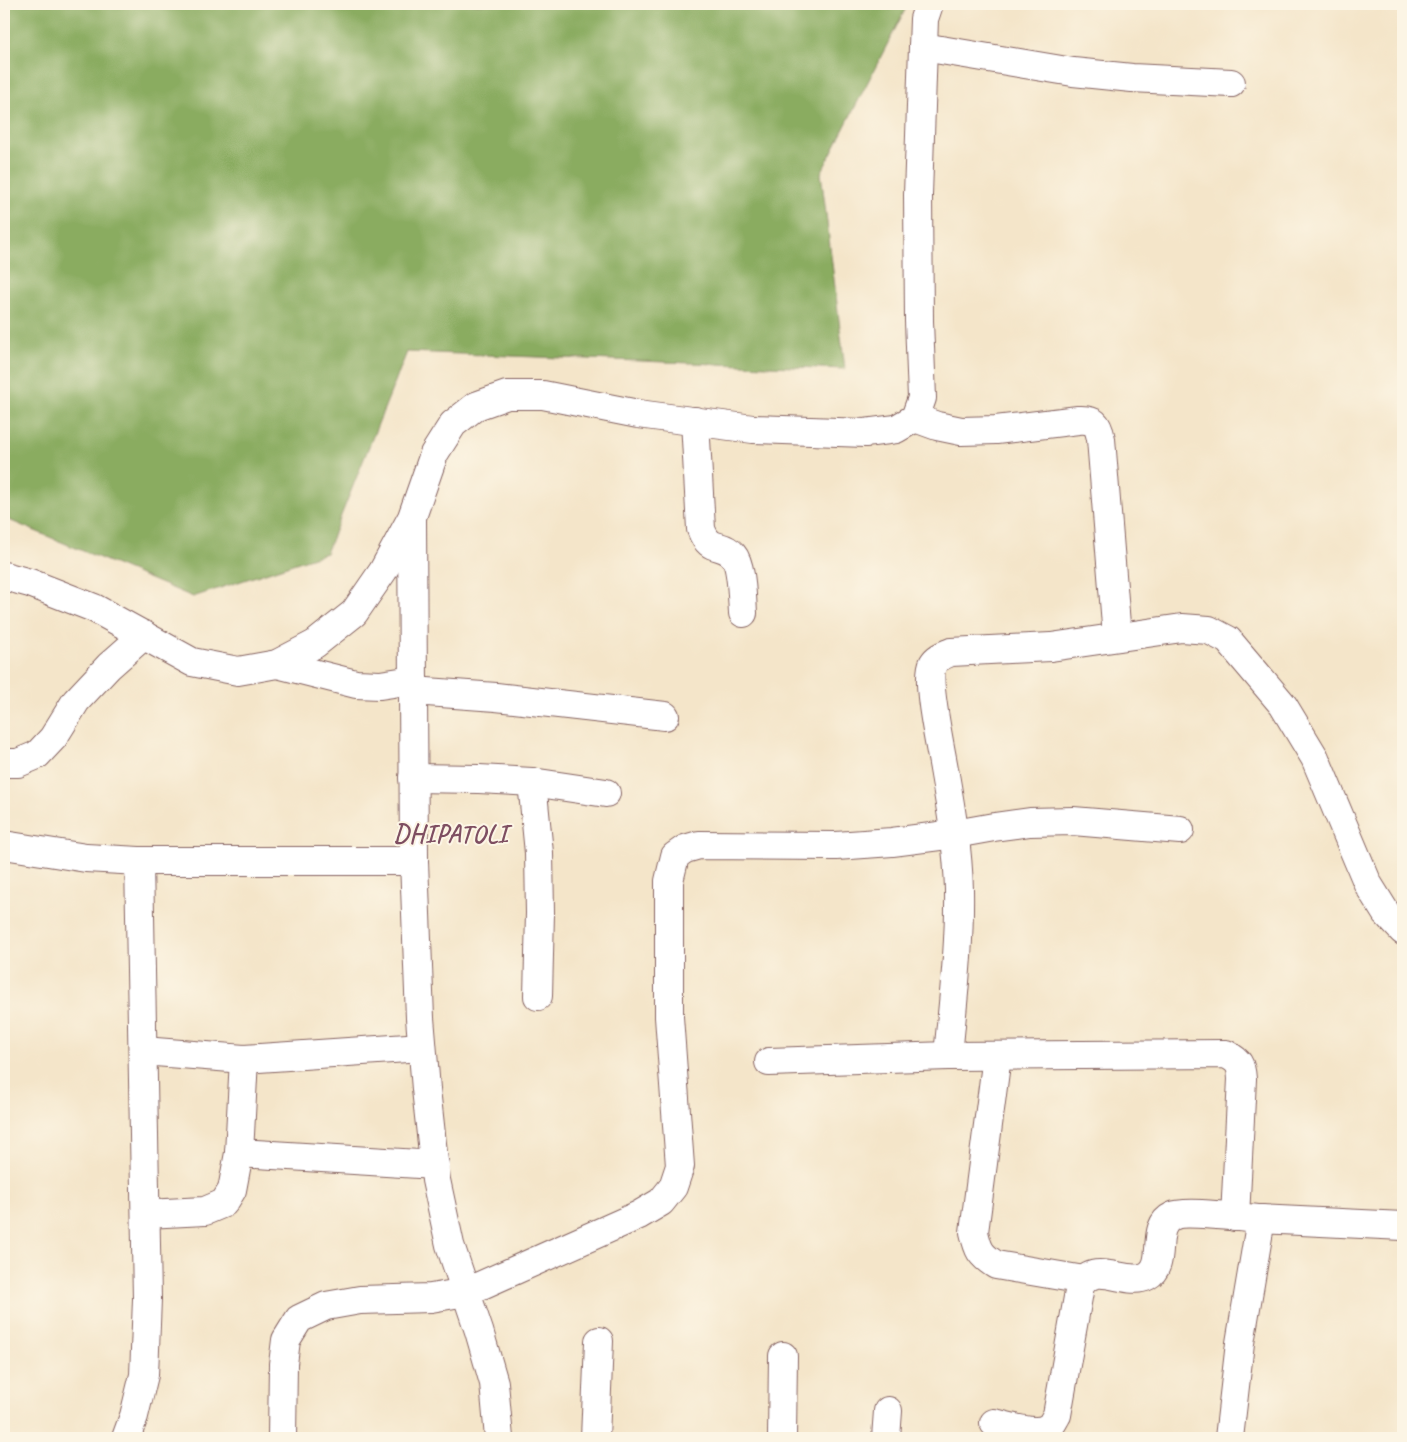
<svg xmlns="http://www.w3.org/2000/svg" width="1407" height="1442" font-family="Caveat,sans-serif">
<rect width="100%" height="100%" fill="#fcf5e5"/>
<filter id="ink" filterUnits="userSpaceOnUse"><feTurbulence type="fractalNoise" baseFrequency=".02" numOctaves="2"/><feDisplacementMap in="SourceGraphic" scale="10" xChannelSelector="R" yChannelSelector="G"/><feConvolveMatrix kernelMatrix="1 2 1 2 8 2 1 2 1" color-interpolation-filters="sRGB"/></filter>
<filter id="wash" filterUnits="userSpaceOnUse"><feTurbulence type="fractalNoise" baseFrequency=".0096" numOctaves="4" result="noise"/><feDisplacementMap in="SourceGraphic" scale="20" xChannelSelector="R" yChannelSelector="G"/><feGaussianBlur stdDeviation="1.12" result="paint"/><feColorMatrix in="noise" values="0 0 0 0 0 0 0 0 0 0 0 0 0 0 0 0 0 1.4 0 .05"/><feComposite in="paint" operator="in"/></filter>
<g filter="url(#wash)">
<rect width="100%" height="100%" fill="#f4e5c9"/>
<path fill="#8aac60" stroke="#6a6646" d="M4,4H908L821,173L845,369L407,352L326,553L193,597L4,518Z"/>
</g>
<g filter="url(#ink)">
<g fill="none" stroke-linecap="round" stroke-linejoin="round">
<g stroke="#866462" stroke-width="30">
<g id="minor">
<path d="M923,47L1073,72L1132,78L1231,83"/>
<path d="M915,418L937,426L961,431L996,430L1078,420C1094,419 1098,423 1101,439L1117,637"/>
<path d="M695,421L701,529C710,554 721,541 733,555C742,565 742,599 743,613"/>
<path d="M4,576L30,583L94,608L192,662L238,671L277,664L315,644L354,613L383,571L410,521"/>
<path d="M277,664L356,684L380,685L413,680"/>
<path d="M413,691L496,697L665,716"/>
<path d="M4,763H18L37,755L53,738L76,701L109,666L144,635"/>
<path d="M413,778L479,779L532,782L606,793"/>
<path d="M532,782L539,853L540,913L538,996"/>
<path d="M4,845L86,858L139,861H414"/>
<path d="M143,1051L244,1059L422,1047"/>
<path d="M948,1056C953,1001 960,945 959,890C958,849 951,809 944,769C941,750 925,679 933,664C937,657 944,655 951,652L1051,647L1182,628L1209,630L1228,640L1283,705L1315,758L1368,884L1386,913L1403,931"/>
<path d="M997,1056L974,1232C978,1250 980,1255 996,1265L1084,1280"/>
<path d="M769,1062L948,1056L1226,1054C1239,1061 1241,1064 1242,1079L1235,1217"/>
<path d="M239,1153L435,1165"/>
<path d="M146,1214L205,1211L224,1203L232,1190L239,1153L244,1059"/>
<path d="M994,1423C1009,1426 1038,1437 1050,1426C1053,1423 1055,1418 1057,1415L1080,1286C1095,1259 1126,1287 1147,1276C1169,1264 1149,1227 1173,1216C1185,1210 1243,1218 1261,1219"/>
<path d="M126,1438L134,1416L144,1375L147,1299L139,861"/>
<path d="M282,1438L283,1364L286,1340L299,1319L326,1306L360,1300L431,1298L466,1292L639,1215L661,1202L673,1187L680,1166L669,1017V881L675,856L685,849L699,845L836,846L892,842L955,834L994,827L1030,822L1073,821L1180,830"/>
<path d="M499,1438L494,1383L479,1331L450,1245L436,1180L426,1089L420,1018L414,861L412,517L434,454L453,424L476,406L507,395H543L638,414L753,429L865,433L896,429L915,418L922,398L919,321L918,195L923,47L924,19L929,4"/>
<path d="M595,1438L599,1341"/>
<path d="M782,1438L783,1356"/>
<path d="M886,1438L888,1411"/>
<path d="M1229,1438L1240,1343L1261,1219L1403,1226"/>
</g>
</g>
<use href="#minor" stroke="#fff" stroke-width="28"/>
</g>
</g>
<g text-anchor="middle" stroke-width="4" stroke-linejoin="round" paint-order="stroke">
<g font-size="25" font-weight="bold" letter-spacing="1" fill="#7e4e61" stroke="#fcf5e5">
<text x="451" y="842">DHIPATOLI</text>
</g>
</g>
<rect width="1407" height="1442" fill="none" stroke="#fcf5e5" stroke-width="20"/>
</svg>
